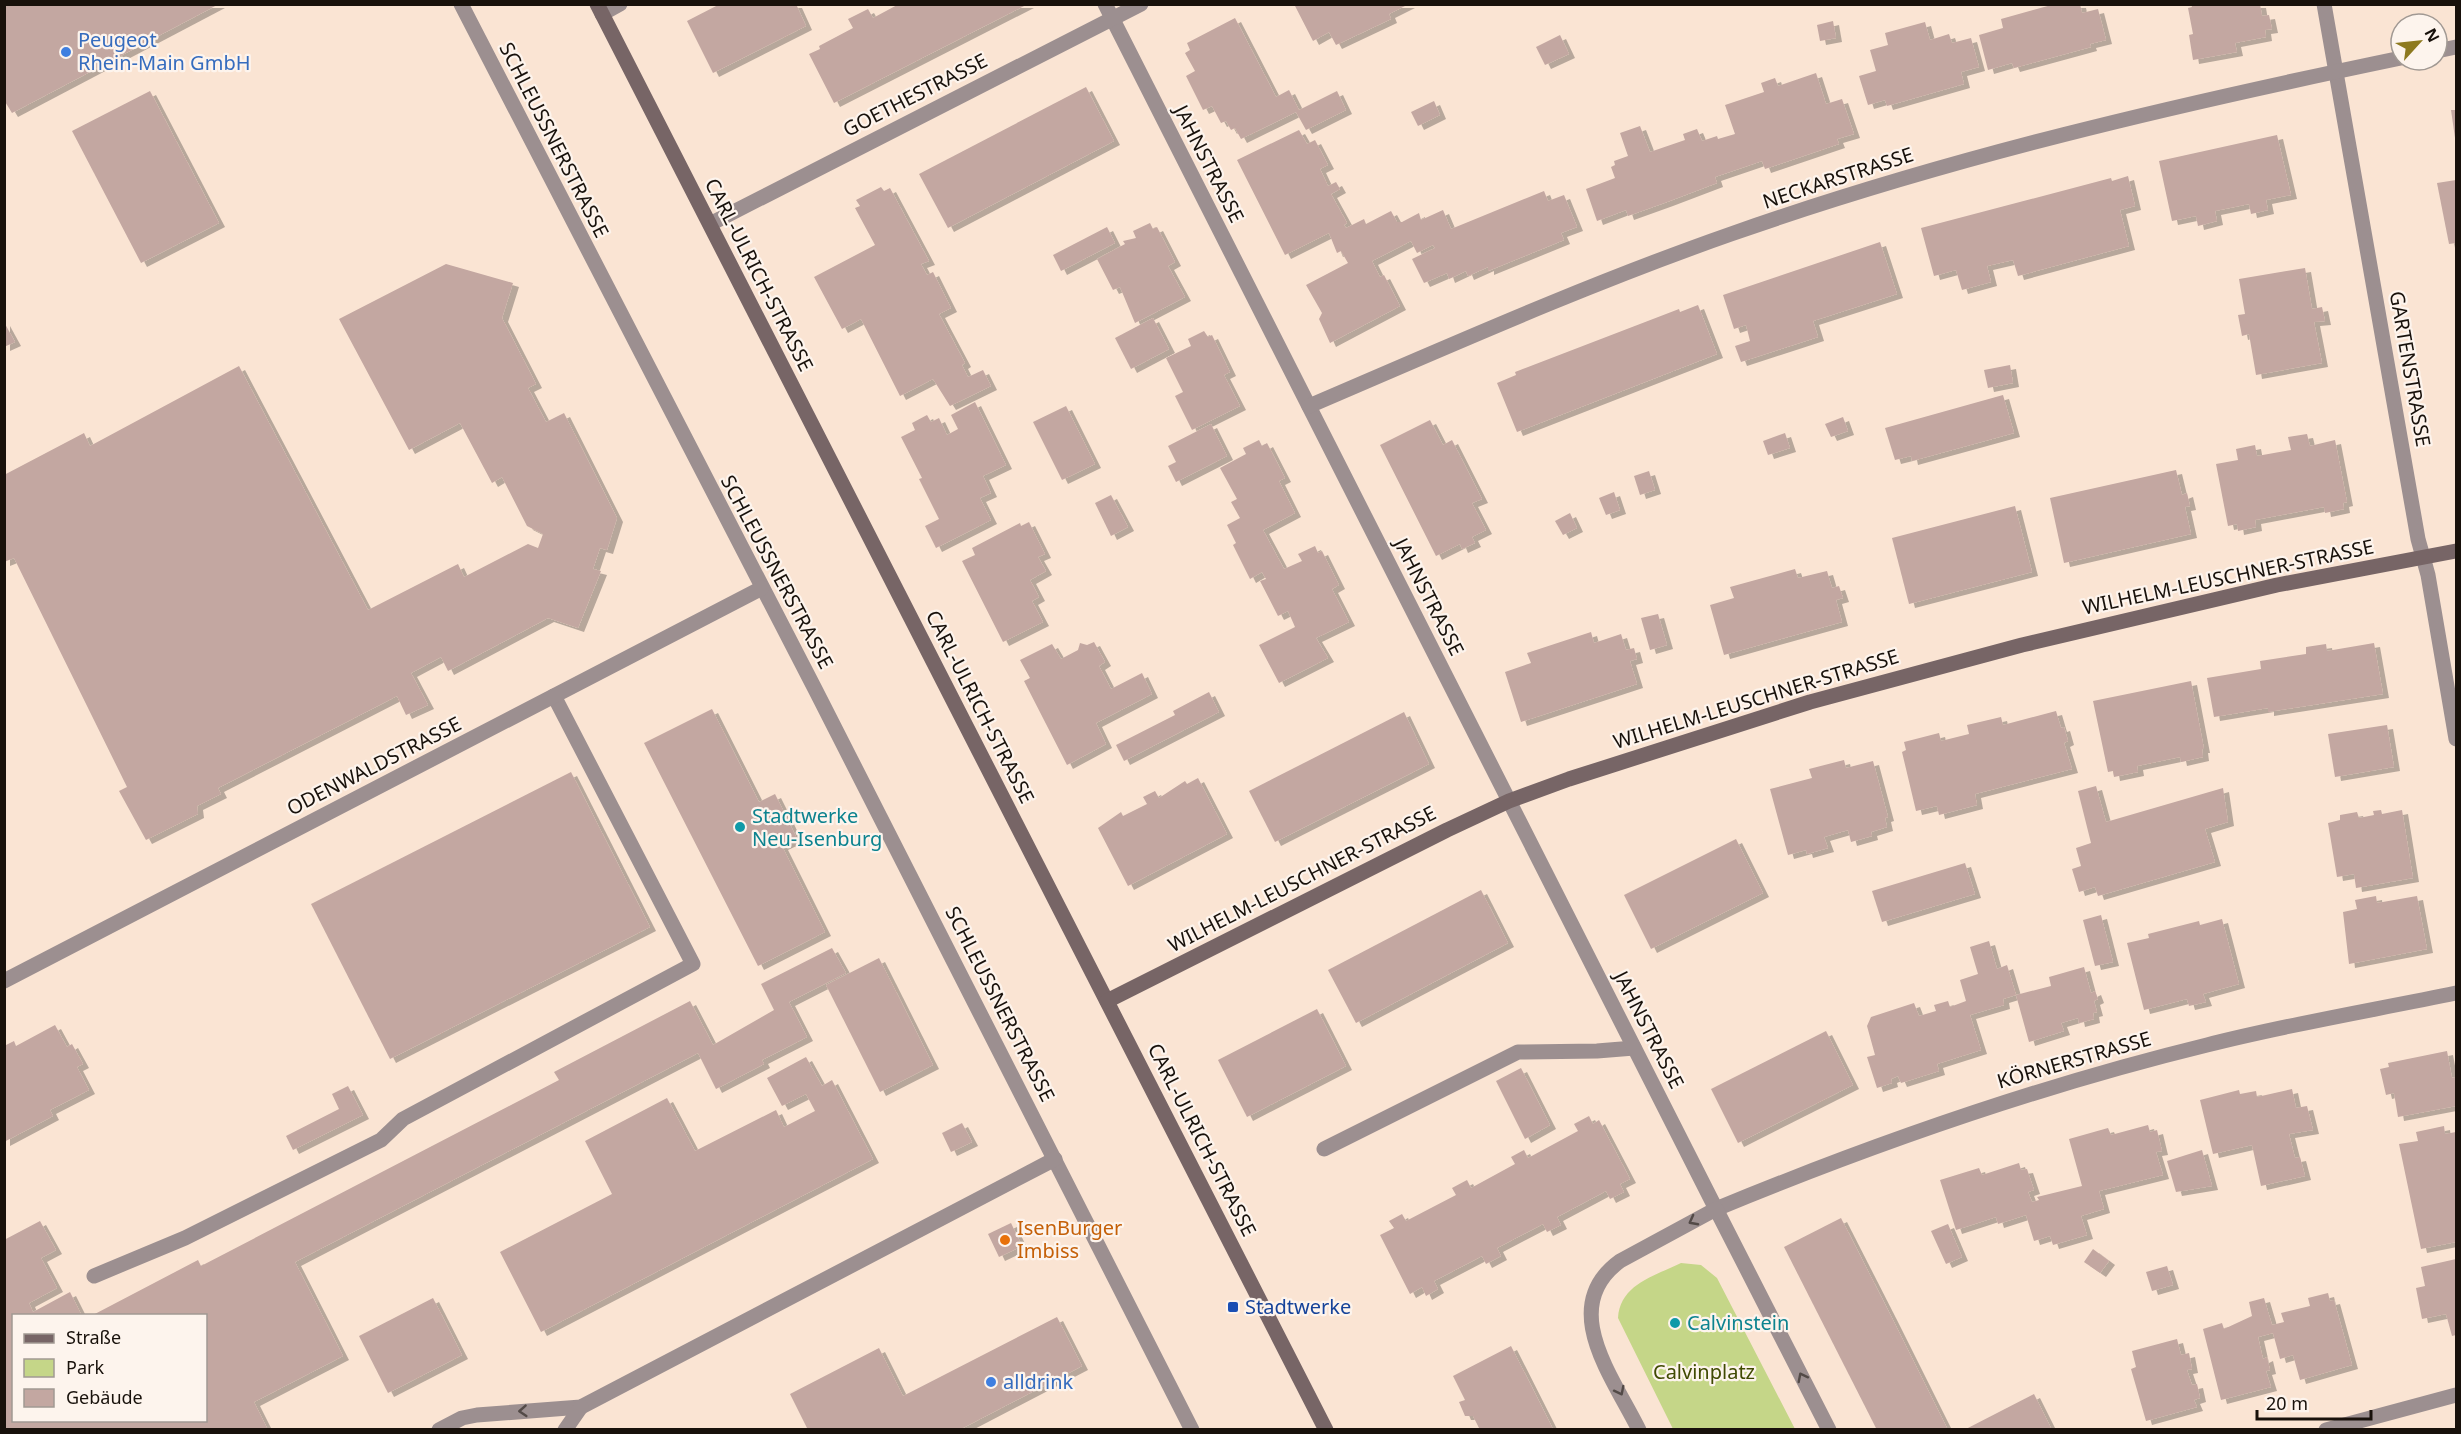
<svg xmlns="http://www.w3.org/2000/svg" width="2461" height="1434" font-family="'Noto Sans',sans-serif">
<defs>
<filter id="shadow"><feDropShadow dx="6" dy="4" stdDeviation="0" flood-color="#0004"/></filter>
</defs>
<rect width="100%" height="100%" fill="#fae4d3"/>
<path fill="#c5d688" d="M1681,1263L1701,1265L1717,1278L1795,1429H1673L1618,1318C1620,1284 1655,1276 1681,1263Z"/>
<g fill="#c3a7a1" filter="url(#shadow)">
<path d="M4,4H219L12,113L4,100Z"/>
<path d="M720,4H796L806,26L713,73L687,21Z"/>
<path d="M899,4H1028L834,103L809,54L820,49L819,46L853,28L848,19L868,9L873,18Z"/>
<path d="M1294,4H1409L1389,14L1391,19L1336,45L1329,32L1313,41Z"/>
<path d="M2055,4H2080L2082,13L2098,9L2106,40L2090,44L2091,47L2014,68L2012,63L1988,70L1979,35L2003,28L2001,19Z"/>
<path d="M2191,4H2260L2262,16L2269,15L2272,29L2265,30L2266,37L2235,43L2237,52L2193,60L2189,35L2193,34L2188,8L2192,7Z"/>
<path d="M1235,18L1276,97L1289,90L1299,110L1337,91L1346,110L1306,130L1296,112L1241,139L1235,128L1231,130L1226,121L1221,123L1212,106L1203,110L1186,76L1195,71L1185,53L1190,50L1187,43Z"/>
<path d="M1833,21L1836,38L1820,41L1817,25Z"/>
<path d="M1925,22L1930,40L1949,34L1952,43L1971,38L1979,67L1961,72L1964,84L1887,106L1885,100L1868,105L1859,76L1876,71L1870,50L1888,45L1885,33Z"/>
<path d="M1560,35L1569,54L1545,65L1536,47Z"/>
<path d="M1816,73L1826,104L1842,99L1854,134L1837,139L1839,144L1765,169L1762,161L1715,177L1717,183L1667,202L1628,216L1626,210L1597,221L1586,189L1615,178L1611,167L1615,165L1614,161L1628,156L1620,133L1640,126L1650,152L1685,140L1683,134L1697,129L1702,141L1717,136L1718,139L1735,134L1725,105L1764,92L1761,83L1775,78L1778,86Z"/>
<path d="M1086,87L1114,141L948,228L919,174Z"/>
<path d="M150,91L219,223L141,263L72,131Z"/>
<path d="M1434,101L1440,115L1418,126L1411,112Z"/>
<path d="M2451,110H2456V138H2455Z"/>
<path d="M1299,130L1307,144L1315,140L1328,165L1320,169L1328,186L1336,182L1340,189L1331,194L1347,223L1344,225L1346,228L1364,219L1366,224L1391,211L1397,222H1402L1419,213L1421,220L1443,210L1451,229L1544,191L1548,201L1564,195L1577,227L1561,233L1564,240L1488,271V267L1468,276L1466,271L1449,279L1447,273L1424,283L1412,259L1435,248L1433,245L1417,253L1411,241L1372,261L1380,277L1384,275L1400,306L1330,343L1319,319L1322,313L1306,285L1348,263L1341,251L1337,253L1329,233L1285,255L1237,160Z"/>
<path d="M2277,135L2291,195L2266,200L2268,210L2251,214L2249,204L2215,211L2217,221L2198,226L2196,216L2172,221L2159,161Z"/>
<path d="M2128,176L2135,206L2120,210L2129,246L2018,276L2013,260L1987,266L1991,282L1962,290L1956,270L1934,276L1921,228L2111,178L2112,181Z"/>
<path d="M2456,180V243L2449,244L2437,183Z"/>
<path d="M881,187L884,191L890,188L929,261L921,264L927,275L933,272L951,308L939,314L965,363L962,365L968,377L983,370L991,386L950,406L933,379L900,396L861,319L842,329L814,277L875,245L855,208L860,206L856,200Z"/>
<path d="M1150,223L1153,229L1157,227L1175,262L1168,266L1185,297L1135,323L1120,287L1113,290L1097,259L1125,244L1123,241L1136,238L1133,231Z"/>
<path d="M1107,227L1115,243L1061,271L1053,255Z"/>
<path d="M1880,242L1897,294L1813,321L1818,337L1741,362L1735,346L1750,341L1746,325L1734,329L1723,295Z"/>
<path d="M446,264L513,283L502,318L536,384L528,388L546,422L564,413L617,518L607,550L600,548L593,569L601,571L578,628L548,618L448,671L441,657L411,673L428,705L406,715L397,696L218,788L221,794L197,806L198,814L146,840L119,791L127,787L14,558L4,562V475L84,433L90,446L239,366L368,610L458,564L464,577L528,544L538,548L543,534L527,526L502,477L492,483L460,423L409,450L339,319Z"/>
<path d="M2305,268L2312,309L2322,307L2325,321L2314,322L2322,363L2256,375L2249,334L2242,336L2238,315L2245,314L2239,279Z"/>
<path d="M1698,305L1717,354L1517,432L1497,383L1516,375L1515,372L1679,309L1680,312Z"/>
<path d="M1153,318L1169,349L1131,369L1115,338Z"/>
<path d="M4,322L15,342L4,347Z"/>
<path d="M1204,331L1208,337L1212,335L1230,372L1224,375L1240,406L1192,430L1175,396L1183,392L1166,358L1191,346L1188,339Z"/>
<path d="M2010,365L2013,383L1988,388L1984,370Z"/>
<path d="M2003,395L2014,433L1912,461L1911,456L1895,460L1885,428Z"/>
<path d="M975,402L1006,465L983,476L991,493L980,498L991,520L936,548L925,526L939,519L919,479L922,478L901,437L915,430L912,423L927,415L931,422L939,418L947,435L958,429L951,415Z"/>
<path d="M1066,406L1095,464L1062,480L1033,422Z"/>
<path d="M1843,417L1848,431L1831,437L1825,424Z"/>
<path d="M1430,420L1443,445L1452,440L1482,499L1472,503L1486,530L1472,537L1475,543L1462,549L1460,544L1436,556L1380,445Z"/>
<path d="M1211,424L1227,456L1176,482L1168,466L1176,462L1168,446Z"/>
<path d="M1785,433L1790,448L1768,455L1763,441Z"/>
<path d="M2307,434L2310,446L2335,440L2347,502L2343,503L2344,509L2325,513L2324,507L2255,520L2256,527L2238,531L2237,524L2228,526L2216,464L2238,460L2236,449L2255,445L2257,456L2291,450L2288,437Z"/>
<path d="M1259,440L1262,446L1267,443L1285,478L1279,481L1295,513L1263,530L1284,569L1302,561L1298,554L1315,546L1318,553L1322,551L1339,585L1332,589L1349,622L1316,638L1328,658L1279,683L1259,645L1295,627L1288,611L1278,616L1260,581L1266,579L1262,572L1250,579L1233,545L1236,543L1227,525L1240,518L1231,502L1237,499L1220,468L1246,454L1243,448Z"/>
<path d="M2176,470L2182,495L2187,493L2190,506L2185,507L2191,534L2064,563L2050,498Z"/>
<path d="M1649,471L1655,490L1640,495L1634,476Z"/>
<path d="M1614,492L1620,510L1606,515L1599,498Z"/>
<path d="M1111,495L1128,527L1111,536L1095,503Z"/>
<path d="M2015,506L2032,572L1909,604L1892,538Z"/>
<path d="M1570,513L1577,528L1563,535L1555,521Z"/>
<path d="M1029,522L1045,554L1038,557L1046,571L1030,580L1039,597L1032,601L1043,622L1003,642L962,561L975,555L972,548L1020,523L1021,526Z"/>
<path d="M1795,569L1798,578L1827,571L1832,588L1839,586L1843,598L1836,600L1842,622L1724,655L1710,605L1734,598L1730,587Z"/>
<path d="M1658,614L1667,645L1650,650L1641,618Z"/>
<path d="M1591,632L1594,643L1621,634L1626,650L1634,648L1637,659L1630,661L1637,684L1521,722L1505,672L1531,663L1527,653Z"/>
<path d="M1094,642L1105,662L1099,666L1111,689L1142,673L1152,694L1096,723L1106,744L1067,765L1024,681L1030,678L1020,660L1052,644L1061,659L1078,650L1080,643L1087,645Z"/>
<path d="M2374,643L2383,694L2268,712V708L2214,717L2207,678L2261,669L2260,661L2306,654V647L2326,644L2327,651Z"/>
<path d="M2191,681L2204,749H2202L2203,757L2181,762L2180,757L2137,766L2138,772L2114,777L2113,771L2108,772L2093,701Z"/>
<path d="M1209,692L1219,712L1124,761L1116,745L1175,715L1173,711Z"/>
<path d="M712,709L759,802L775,794L786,816L797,839L782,846L825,932L758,966L644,743Z"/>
<path d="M2056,711L2061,728L2064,727L2068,741L2064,743L2072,769L1975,794L1977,805L1939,815L1937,806L1916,811L1902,752L1906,750L1904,742L1939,733L1941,741L1969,734L1967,725L2001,717L2003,725Z"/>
<path d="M1404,712L1429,764L1275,842L1249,791Z"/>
<path d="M2387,725L2394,767L2335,777L2328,734Z"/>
<path d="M1844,760L1846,768L1873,761L1888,817L1885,818L1887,827L1871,832L1872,836L1851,842L1848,830L1824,837L1828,848L1807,854L1806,850L1788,855L1770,789L1812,778L1809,769Z"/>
<path d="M571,772L650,927L390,1059L311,904Z"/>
<path d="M1198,778L1227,834L1128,886L1098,828L1121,812L1123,816L1147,804L1143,797L1155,791L1159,798L1185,781L1187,784Z"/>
<path d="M2096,786L2106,822L2223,788L2228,822L2205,829L2215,862L2098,896L2095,887L2079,892L2072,869L2081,866L2076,848L2091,843L2078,791Z"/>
<path d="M2381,810L2382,814L2402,810L2413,878L2356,888L2354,874L2337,877L2328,823L2340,820V815L2357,812L2359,818L2374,815L2373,811Z"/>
<path d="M1736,839L1763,893L1651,949L1624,895Z"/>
<path d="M1965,863L1975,894L1882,922L1872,891Z"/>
<path d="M1481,890L1508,943L1356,1023L1328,970Z"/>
<path d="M2376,896L2377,903L2417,896L2427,949L2349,964L2343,912L2357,909L2355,900Z"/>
<path d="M2101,915L2113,962L2095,966L2083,920Z"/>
<path d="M2222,919L2239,984L2203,994L2206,1002L2189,1006L2187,999L2144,1010L2127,943L2149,938L2148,934L2199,921L2200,925Z"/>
<path d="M1989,941L1997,969L2007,965L2016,995L2003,999L2004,1005L1970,1015L1981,1050L1937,1064L1939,1071L1901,1083L1898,1076L1891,1079L1892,1083L1877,1088L1867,1057L1875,1055L1867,1026L1871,1017L1914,1003L1919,1016L1936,1011L1934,1005L1948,1001L1950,1007L1966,1001L1960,980L1978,974L1970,947Z"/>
<path d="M832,948L846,973L789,1002L807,1037L762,1060L764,1064L716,1089L698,1053L295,1262L343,1356L254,1402L268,1430H4V1240L40,1221L56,1250L41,1258L57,1288L29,1303L33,1312L70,1292L82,1316H14V1420H206V1316H91L198,1260L201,1266L559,1080L554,1072L690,1001L713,1045L774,1010L761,984Z"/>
<path d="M879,958L933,1065L880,1092L826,985Z"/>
<path d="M2084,967L2091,993L2095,991L2098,999L2094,1001L2097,1012L2093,1013L2094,1019L2079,1023L2078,1018L2061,1023L2064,1031L2029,1042L2016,995L2051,986L2049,977Z"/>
<path d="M1317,1009L1346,1066L1247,1117L1218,1060Z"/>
<path d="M55,1025L67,1047L72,1044L83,1064L77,1067L89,1090L50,1110L53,1116L4,1142V1046L14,1041L16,1046Z"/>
<path d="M1826,1031L1853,1085L1738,1143L1711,1089Z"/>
<path d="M2447,1051L2452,1078L2456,1077V1106L2398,1117L2394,1093L2386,1095L2380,1069L2389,1067L2388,1063Z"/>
<path d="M806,1057L822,1086L832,1080L873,1159L541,1332L500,1252L612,1194L585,1141L667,1098L695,1151L776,1110L784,1127L815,1111L806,1094L782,1106L767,1078Z"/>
<path d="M1521,1068L1550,1125L1525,1139L1496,1081Z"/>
<path d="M348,1086L363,1115L293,1150L286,1136L339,1109L332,1094Z"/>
<path d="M2292,1089L2296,1108L2307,1106L2313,1130L2289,1134L2295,1158L2300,1157L2305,1176L2261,1186L2252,1145L2213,1154L2200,1100L2239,1090L2240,1094L2256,1091L2257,1097Z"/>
<path d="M1589,1116L1593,1124L1599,1120L1630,1179L1620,1184L1624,1192L1610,1199L1606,1191L1557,1217L1561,1225L1547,1232L1543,1224L1497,1248L1501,1256L1486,1264L1482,1256L1434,1281L1438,1289L1426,1296L1422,1287L1410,1294L1380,1235L1394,1228L1389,1221L1402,1214L1406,1221L1456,1195L1452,1188L1467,1180L1471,1188L1515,1164L1511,1157L1524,1150L1528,1158L1578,1131L1574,1124Z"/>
<path d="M962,1123L972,1142L951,1152L942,1133Z"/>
<path d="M2148,1125L2150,1132L2157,1130L2162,1151L2156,1152L2163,1175L2099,1191L2104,1209L2081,1216L2087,1235L2053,1245L2050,1236L2034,1241L2026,1215L1998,1224L1996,1217L1956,1230L1940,1180L1979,1168L1982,1175L2019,1163L2021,1170L2027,1169L2034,1190L2028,1192L2032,1202L2039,1200L2037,1197L2082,1186L2069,1139L2108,1128L2111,1135Z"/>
<path d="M2444,1126L2445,1134L2456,1132V1242L2421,1249L2399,1144L2418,1141L2416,1132Z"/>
<path d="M2202,1150L2212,1186L2176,1192L2167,1161Z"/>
<path d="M1841,1218L1892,1318L1948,1430H1877L1784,1247Z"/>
<path d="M1011,1223L1022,1246L999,1257L988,1234Z"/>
<path d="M1948,1224L1962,1257L1946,1264L1931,1231Z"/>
<path d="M2093,1249L2109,1261L2100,1273L2084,1262Z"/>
<path d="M2456,1259V1335L2452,1336L2446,1314L2422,1319L2416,1288L2425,1286L2421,1267Z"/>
<path d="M2167,1266L2173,1285L2152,1291L2146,1272Z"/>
<path d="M2328,1293L2330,1301L2334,1300L2352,1365L2300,1380L2293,1355L2280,1359L2273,1333L2258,1337L2263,1359L2267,1357L2270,1370L2266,1371L2271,1387L2221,1400L2203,1329L2222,1323L2224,1329L2252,1316L2249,1302L2264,1298L2272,1325L2284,1322L2281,1313L2310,1306L2308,1298Z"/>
<path d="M433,1298L462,1355L388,1393L359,1336Z"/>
<path d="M1057,1317L1082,1366L959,1430H808L790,1394L879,1348L903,1396Z"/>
<path d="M2177,1339L2181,1355L2189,1353L2192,1369L2187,1370L2192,1385L2197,1384L2200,1398L2194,1400L2197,1407L2146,1421L2131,1369L2136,1367L2132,1351Z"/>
<path d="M1511,1346L1551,1425L1553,1430H1480L1473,1416H1465L1459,1402L1465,1400L1453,1376Z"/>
<path d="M2034,1394L2052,1430H1964Z"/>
</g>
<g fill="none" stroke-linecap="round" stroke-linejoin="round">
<g stroke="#9c8f90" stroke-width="15">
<path d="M602,14L620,4"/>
<path d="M1324,1149L1518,1052L1597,1051L1634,1048"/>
<path d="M94,1276L185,1238L381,1140L403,1119L693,964L554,696"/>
</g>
<g stroke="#9c8f90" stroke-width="15">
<path d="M461,4L815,689L1192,1430"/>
<path d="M1105,4L1716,1209C1876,1143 2039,1086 2207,1045C2289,1024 2374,1010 2456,993"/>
<path d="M2324,4L2418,539L2428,575L2456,739"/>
<path d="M2437,51L2456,47"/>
<path d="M710,224L1141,4"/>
<path d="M1309,406C1449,346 1588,284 1731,234C1950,157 2175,105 2401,58"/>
<path d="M4,981L762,588"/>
<path d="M439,1430L462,1418L477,1415L581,1407L1055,1159"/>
<path d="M565,1430L581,1407"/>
<path d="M1639,1430C1613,1377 1557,1307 1620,1261L1716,1209L1829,1430"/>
<path d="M2326,1430L2456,1395"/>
</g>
<g stroke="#776566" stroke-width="15">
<path d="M597,4L1326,1430"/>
<path d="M1107,1001L1447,830L1509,801L1569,779L1810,702L2022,645L2277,585L2456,551"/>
</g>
</g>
<defs><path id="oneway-chevron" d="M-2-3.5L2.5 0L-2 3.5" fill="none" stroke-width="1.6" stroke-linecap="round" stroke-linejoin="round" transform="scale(1.5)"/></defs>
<g stroke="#534a47">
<use href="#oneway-chevron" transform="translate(1693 1221) rotate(152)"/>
<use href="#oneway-chevron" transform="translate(1802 1377) rotate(-117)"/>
<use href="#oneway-chevron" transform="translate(1620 1391) rotate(63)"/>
<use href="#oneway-chevron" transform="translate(523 1411) rotate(176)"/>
</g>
<g fill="#3f7fe0" stroke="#fdf4ed" stroke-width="2">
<circle cx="66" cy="52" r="6"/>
<circle cx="991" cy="1382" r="6"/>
</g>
<g fill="#0f9aa8" stroke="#fdf4ed" stroke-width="2">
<circle cx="740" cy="827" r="6"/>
<circle cx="1675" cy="1323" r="6"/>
</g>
<circle fill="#e8710a" stroke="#fdf4ed" stroke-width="2" cx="1005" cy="1240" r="6"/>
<rect fill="#1a4fb4" stroke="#fdf4ed" stroke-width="2" x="1227" y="1301" width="12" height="12" rx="3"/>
<g text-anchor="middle" stroke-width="4.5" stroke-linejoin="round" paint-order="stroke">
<g font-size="20" fill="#366cbe" stroke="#fdf4ed" text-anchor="start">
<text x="78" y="47">Peugeot<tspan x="78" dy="23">Rhein-Main GmbH</tspan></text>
<text x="1003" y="1389">alldrink</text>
</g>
<g font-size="20" fill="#18110b" stroke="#fdf4ed">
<text transform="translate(915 95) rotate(-27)" y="7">GOETHESTRASSE</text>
<text transform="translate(554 140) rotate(63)" y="7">SCHLEUSSNERSTRASSE</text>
<text transform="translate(1209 164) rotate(63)" y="7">JAHNSTRASSE</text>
<text transform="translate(1838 178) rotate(-18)" y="7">NECKARSTRASSE</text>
<text transform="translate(759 275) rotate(63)" y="7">CARL-ULRICH-STRASSE</text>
<text transform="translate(2410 369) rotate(80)" y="7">GARTENSTRASSE</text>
<text transform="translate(777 572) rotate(62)" y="7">SCHLEUSSNERSTRASSE</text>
<text transform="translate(2228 577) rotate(-12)" y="7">WILHELM-LEUSCHNER-STRASSE</text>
<text transform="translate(1429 597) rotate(63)" y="7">JAHNSTRASSE</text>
<text transform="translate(1756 699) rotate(-17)" y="7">WILHELM-LEUSCHNER-STRASSE</text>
<text transform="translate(980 707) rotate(63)" y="7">CARL-ULRICH-STRASSE</text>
<text transform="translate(374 766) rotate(-27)" y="7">ODENWALDSTRASSE</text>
<text transform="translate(1302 879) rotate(-27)" y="7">WILHELM-LEUSCHNER-STRASSE</text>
<text transform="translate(1000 1004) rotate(63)" y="7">SCHLEUSSNERSTRASSE</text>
<text transform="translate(1649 1030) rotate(63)" y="7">JAHNSTRASSE</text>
<text transform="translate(2074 1060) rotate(-16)" y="7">KÖRNERSTRASSE</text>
<text transform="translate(1202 1140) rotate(63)" y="7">CARL-ULRICH-STRASSE</text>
</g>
<g font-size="20" fill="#0d838f" stroke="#fdf4ed" text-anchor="start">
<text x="752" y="823">Stadtwerke<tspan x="752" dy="23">Neu-Isenburg</tspan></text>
<text x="1687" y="1330">Calvinstein</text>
</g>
<g font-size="20" fill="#c56008" stroke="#fdf4ed" text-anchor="start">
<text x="1017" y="1235">IsenBurger<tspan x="1017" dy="23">Imbiss</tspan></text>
</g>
<g font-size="20" fill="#164399" stroke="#fdf4ed" text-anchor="start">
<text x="1245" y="1314">Stadtwerke</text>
</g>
<g font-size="20" fill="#404a02" stroke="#fdf4ed">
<text x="1704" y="1379">Calvinplatz</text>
</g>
</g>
<rect width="2461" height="1434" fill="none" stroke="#18110b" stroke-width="12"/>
<rect x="12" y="1314" width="195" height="108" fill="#fdf4ed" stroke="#a19993" stroke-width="1.5"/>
<rect x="24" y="1334" width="30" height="9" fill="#776566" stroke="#a19993" stroke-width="1.5"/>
<text x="66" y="1344" font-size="18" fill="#18110b">Straße</text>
<rect x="24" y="1359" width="30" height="18" fill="#c5d688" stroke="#a19993" stroke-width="1.5"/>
<text x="66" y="1374" font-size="18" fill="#18110b">Park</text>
<rect x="24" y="1389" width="30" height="18" fill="#c3a7a1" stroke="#a19993" stroke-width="1.5"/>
<text x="66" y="1404" font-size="18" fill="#18110b">Gebäude</text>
<g transform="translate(2419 42) rotate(63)"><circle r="28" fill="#fdf4ed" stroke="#a19993" stroke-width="1.5"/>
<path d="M0-4.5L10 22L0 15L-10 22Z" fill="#8d791e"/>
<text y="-9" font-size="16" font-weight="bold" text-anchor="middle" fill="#18110b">N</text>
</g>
<path d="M2257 1410v9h114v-9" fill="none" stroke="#18110b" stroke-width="3"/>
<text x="2266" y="1410" font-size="18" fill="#18110b" stroke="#fdf4ed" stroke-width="4.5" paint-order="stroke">20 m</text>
</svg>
